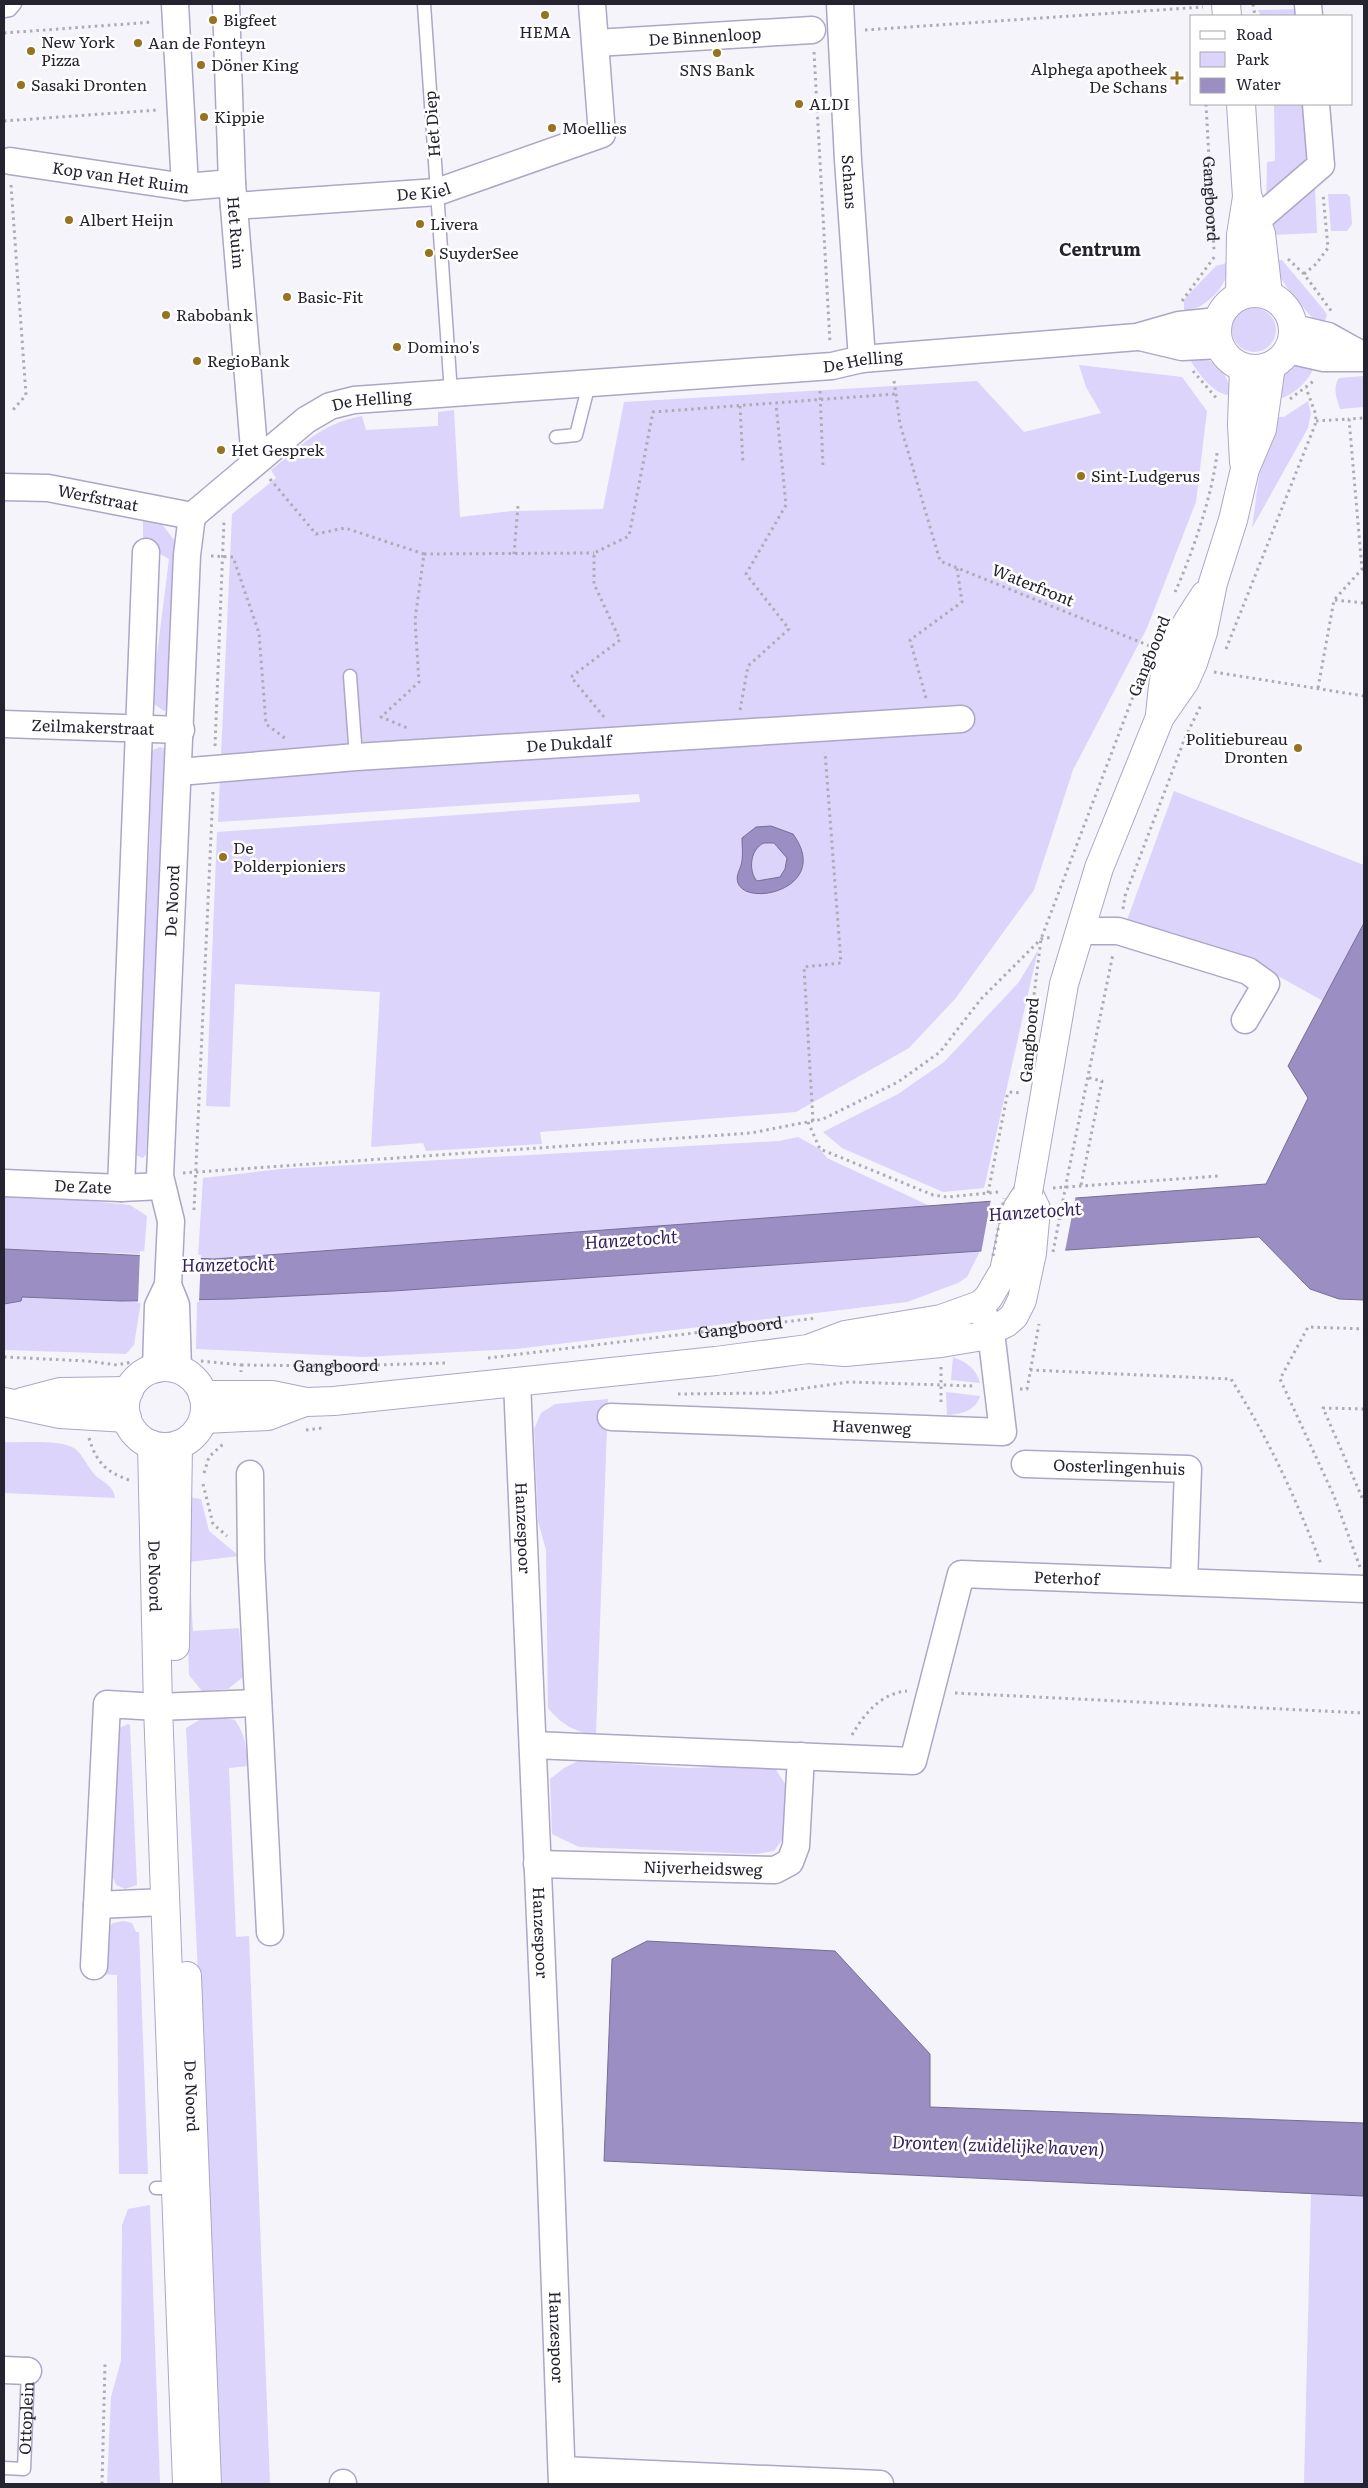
<svg xmlns="http://www.w3.org/2000/svg" width="1368" height="2488" font-family="Literata,serif">
<rect width="100%" height="100%" fill="#f5f4fb"/>
<g fill="#dcd4fa">
<path d="M1298,9L1299,16H1261L1258,10Z"/>
<path d="M1274,104H1305L1309,156L1306,165L1266,204L1267,162L1275,161Z"/>
<path d="M1315,188L1317,233L1268,235L1267,222L1302,189Z"/>
<path d="M1328,194H1347L1350,197L1352,224L1347,231H1331Z"/>
<path d="M1282,260L1324,310L1327,315L1323,327C1307,315 1278,279 1272,261Z"/>
<path d="M1230,262C1228,280 1218,295 1202,305C1197,309 1190,308 1184,313V300L1188,295L1216,266Z"/>
<circle cx="1254" cy="330" r="22"/>
<path d="M1187,353C1209,356 1230,370 1230,395C1214,396 1192,367 1187,353Z"/>
<path d="M1304,363H1315C1312,378 1294,396 1278,399V381L1293,367Z"/>
<path d="M1079,365L1182,377L1207,411L1196,502L1147,628L1073,770L1034,890L955,999L909,1048L796,1112L540,1132L542,1144L426,1151L423,1143L371,1147L380,992L235,984L230,1107L206,1106L217,832L640,802L639,794L218,822L232,514L276,478L271,470C304,444 320,424 362,416L366,430L438,426V412L454,410L460,517L513,511L603,509L624,402L977,381L1024,432L1101,413L1086,387Z"/>
<path d="M1364,376V407L1340,409C1337,399 1332,388 1339,378Z"/>
<path d="M1308,401L1311,413L1308,428L1252,528L1262,455L1271,417H1284Z"/>
<path d="M143,516L161,523L178,545L173,704L164,711L151,702L169,559L143,544Z"/>
<path d="M160,747L171,751L146,1154L143,1158L135,1155L150,834V751Z"/>
<path d="M1174,791L1364,865V923L1323,1001L1251,961L1127,920Z"/>
<path d="M1038,950L984,1188L943,1192L842,1148L823,1132L898,1094L944,1062L1019,982Z"/>
<path d="M798,1137L820,1149L827,1158L930,1206L214,1259L198,1257L203,1178L281,1169L779,1141Z"/>
<path d="M4,1192L130,1205L147,1216L144,1254L4,1249Z"/>
<path d="M980,1251L967,1277L958,1283L907,1302L516,1349L364,1357L196,1349L197,1300L393,1291Z"/>
<path d="M22,1297L141,1301L134,1345L126,1354L4,1350V1304L21,1301Z"/>
<path d="M953,1357C966,1362 976,1368 980,1383L951,1380Z"/>
<path d="M946,1392L980,1396C976,1411 961,1414 947,1415Z"/>
<path d="M608,1399L596,1735C575,1732 562,1725 548,1708L546,1550L538,1521L534,1429L541,1413L555,1404Z"/>
<path d="M4,1442C23,1443 58,1439 74,1448C82,1453 88,1468 96,1476C104,1483 114,1486 115,1498L4,1493Z"/>
<path d="M183,1496L201,1499L209,1531L239,1556L189,1562L193,1631L239,1628L243,1677L228,1689L202,1691L189,1675Z"/>
<path d="M217,1717L235,1720C245,1734 247,1749 248,1766L229,1768L236,1937L249,1936L270,2484H215L204,2095L186,1728L201,1719Z"/>
<path d="M128,1724L130,1725L137,1885L125,1889L116,1885L112,1875L108,1874L117,1729Z"/>
<path d="M578,1761L689,1768L773,1765L787,1787L785,1836L774,1851L756,1854L579,1847L552,1834L550,1779L564,1768Z"/>
<path d="M124,1921L132,1923L136,1932H139L148,2174H119L117,1975L102,1974L107,1929L113,1923Z"/>
<path d="M1311,2193L1364,2196V2484H1304Z"/>
<path d="M150,2205L160,2484H107L111,2397L121,2361L122,2225L128,2209Z"/>
</g>
<g fill="#9a8ec2" stroke="#776e96" fill-rule="evenodd">
<path d="M771,826L793,834C832,888 747,908 738,883C735,875 741,869 742,861C743,853 742,846 742,838L756,827ZM764,843H774L787,858L785,869L780,877L757,881C748,871 750,849 764,843Z"/>
<path d="M1364,923V1300L1339,1299L1310,1289L1259,1237L1068,1250L980,1251L393,1291L232,1299L121,1301L22,1297L21,1301L4,1304V1249L214,1259L1048,1197L1076,1198L1266,1184L1308,1098L1288,1066Z"/>
<path d="M647,1941L835,1951L930,2054V2107L1364,2123V2196L604,2161L612,1959Z"/>
</g>
<g fill="#f5f4fb">
<path d="M1048,1194L1076,1195L1065,1251L981,1253L991,1199Z"/>
<path d="M140,1251L201,1255L199,1302L138,1303Z"/>
</g>
<g fill="none" stroke-linecap="round" stroke-linejoin="round">
<g stroke="#ada6c6" stroke-width="15">
<g id="lane">
<path d="M424,4L451,393"/>
<path d="M4,11L10,10L15,4"/>
<path d="M556,437L576,435L589,384"/>
<path d="M350,676L356,757"/>
<path d="M156,2188H179"/>
<path id="s4" d="M4,2468L24,2469L28,2371"/>
</g>
</g>
<g stroke="#ada6c6" stroke-width="29">
<g id="street">
<path d="M175,4L185,187"/>
<path id="s5" d="M226,4L232,183L255,461"/>
<path id="s6" d="M840,4L848,160L862,359"/>
<path d="M1308,4L1309,16"/>
<path id="s7" d="M596,43L812,30"/>
<path id="s8" d="M10,161L185,187L232,183"/>
<path id="s9" d="M234,206L437,192L602,134L592,4"/>
<path d="M1256,221L1321,165L1316,104"/>
<path d="M1294,328L1328,336L1364,356"/>
<path d="M1140,337L1182,347L1220,345"/>
<path d="M1289,350L1324,358H1364"/>
<path id="s10" d="M4,487L48,488L192,516"/>
<path id="s11" d="M192,516L306,420L330,406L354,400L832,366L862,359L1137,337L1179,325L1218,321"/>
<path id="s12" d="M4,724L181,730"/>
<path id="s13" d="M179,772L356,757L961,719"/>
<path d="M1080,931H1118L1248,971L1266,984L1245,1020"/>
<path id="s14" d="M4,1183L121,1188L161,1186"/>
<path d="M121,1188L146,552"/>
<path d="M168,1285L176,1305L178,1369"/>
<path id="s15" d="M156,1369L158,1306L168,1285L171,1221L160,1176L187,555L192,516"/>
<path id="s16" d="M517,1382L550,2152L562,2484"/>
<path id="s17" d="M611,1417L1003,1432L991,1332L982,1310"/>
<path id="s18" d="M1025,1464L1188,1469L1184,1582"/>
<path d="M250,1474L251,1559L270,1932"/>
<path id="s19" d="M533,1745L913,1761L961,1574L1364,1589"/>
<path id="s20" d="M537,1864L775,1870L790,1862L796,1846L801,1756"/>
<path d="M97,1905L165,1902"/>
<path d="M94,1966L107,1704L158,1707L258,1703"/>
<path d="M4,2370L28,2371"/>
<path d="M562,2470L880,2484"/>
<path d="M343,2484V2483"/>
</g>
</g>
<g stroke="#ada6c6" stroke-width="30">
<g id="secondary">
<path d="M1226,4L1227,16"/>
<path d="M1248,198L1261,234L1268,294"/>
<circle cx="1255" cy="331" r="38"/>
<path d="M1240,295L1241,235L1247,197L1241,104"/>
<path d="M1244,368L1242,425L1244,462"/>
<path d="M1160,714C1162,700 1162,685 1166,671C1173,643 1189,619 1205,595"/>
<path d="M1032,1169L1064,984L1099,868L1160,717L1185,681L1193,663L1203,632L1213,583L1233,520L1245,469L1262,429L1271,366"/>
<circle cx="165" cy="1407" r="40"/>
<path d="M203,1395H272L306,1402L334,1401L716,1361L808,1349L845,1352L941,1343L977,1337L1006,1323L1014,1316L1022,1300L1032,1253L1036,1209L1028,1192L1017,1209L1004,1271L988,1298L980,1305L941,1319L845,1335L808,1349"/>
<path d="M4,1402L60,1414L127,1418"/>
<path d="M22,1402L60,1392L129,1391"/>
<path d="M204,1419L268,1416L305,1402"/>
<path id="s21" d="M152,1445L158,1707L187,2484"/>
<path d="M175,1646L178,1445"/>
<path id="s22" d="M187,1976L207,2484"/>
</g>
</g>
<g stroke="#adabb5" stroke-width="3" stroke-dasharray="2.5 4" stroke-linecap="butt">
<path d="M1253,4L1255,16"/>
<path d="M865,30L1203,7"/>
<path d="M4,33L153,22"/>
<path d="M814,52L830,343"/>
<path id="s1" d="M1206,104L1214,250"/>
<path d="M4,121L158,110"/>
<path d="M11,185L26,395L12,411"/>
<path d="M1288,259L1304,274L1332,312"/>
<path d="M1304,274L1316,264L1328,248L1323,194"/>
<path d="M1182,301L1215,256"/>
<path d="M1193,371L1218,400"/>
<path d="M894,381L900,424L940,561L1150,646"/>
<path d="M820,391L823,467"/>
<path d="M1290,399L1315,380"/>
<path d="M740,406L743,464"/>
<path d="M1316,421L1349,419"/>
<path d="M270,479L316,534L345,528L424,554L415,620L419,682L381,717L410,729"/>
<path d="M424,554L594,553"/>
<path d="M514,554L518,506"/>
<path d="M211,556L233,557L259,633L266,724L286,739"/>
<path d="M1175,592C1192,555 1213,493 1217,453"/>
<path d="M1335,600L1364,603"/>
<path d="M1226,649L1315,425L1316,415L1306,388"/>
<path d="M1214,672L1364,696"/>
<path d="M1318,688L1334,600L1362,569L1349,419L1364,418"/>
<path d="M926,698L910,640L962,602L957,568"/>
<path d="M740,710L748,666L789,629L746,574L786,505L776,404"/>
<path d="M604,717L571,677L620,640L594,584V553L629,536L653,412L895,394"/>
<path d="M215,746L224,520"/>
<path d="M1123,909L1125,896L1185,738L1201,705"/>
<path d="M1030,1027L1041,939L1137,686"/>
<path d="M813,1121L804,967L841,963L825,752"/>
<path d="M808,1122L820,1149L933,1195L947,1197L999,1192"/>
<path d="M1069,1169L1113,954"/>
<path d="M183,1173L751,1133L823,1119L898,1082L940,1052L981,999L1041,939L1053,937"/>
<path d="M1081,1185L1102,1081L1086,1077"/>
<path d="M1053,1188L1219,1176"/>
<path d="M988,1193L1007,1096L1009,1092L1022,1093"/>
<path d="M194,1210L213,792"/>
<path d="M4,1357L87,1361L117,1365L132,1362"/>
<path id="s2" d="M488,1358L817,1318"/>
<path d="M201,1361L241,1365V1372"/>
<path id="s3" d="M241,1365L336,1366L447,1363"/>
<path d="M941,1367V1406"/>
<path d="M1030,1370L1231,1379C1268,1438 1296,1498 1321,1564"/>
<path d="M1020,1389H1027L1039,1324"/>
<path d="M678,1394L771,1393L849,1382L974,1386"/>
<path d="M1364,1409L1323,1408L1364,1502"/>
<path d="M306,1430L322,1428"/>
<path d="M89,1438C96,1462 106,1472 129,1480"/>
<path d="M204,1473L209,1457L223,1444"/>
<path d="M203,1484L213,1524L227,1536"/>
<path d="M1360,1567L1334,1496L1280,1379L1308,1327L1364,1329"/>
<path d="M955,1693L1364,1713"/>
<path d="M852,1735C864,1714 881,1693 907,1691"/>
<path d="M102,2484L105,2364"/>
</g>
<use href="#lane" stroke="#fff" stroke-width="12"/>
<use href="#street" stroke="#fff" stroke-width="26"/>
<use href="#secondary" stroke="#fff" stroke-width="28"/>
<g stroke="#ada6c6" stroke-width="30" stroke-linecap="butt">
<path id="secondary-bridge" d="M1028,1192L1032,1169"/>
</g>
<g stroke="#adabb5" stroke-width="3" stroke-dasharray="2.5 4" stroke-linecap="butt">
<path d="M1053,1252L1069,1169"/>
<path d="M993,1256L1004,1198"/>
</g>
<use href="#secondary-bridge" stroke="#fff" stroke-width="28"/>
</g>
<g fill="#96731c" stroke="#fff" stroke-width="2">
<circle cx="545" cy="15" r="5"/>
<circle cx="213" cy="20" r="5"/>
<circle cx="138" cy="43" r="5"/>
<circle cx="31" cy="51" r="5"/>
<circle cx="717" cy="53" r="5"/>
<circle cx="201" cy="65" r="5"/>
<path d="M1174.5 70.5h5v5h5v5h-5v5h-5v-5h-5v-5h5z"/>
<circle cx="21" cy="85" r="5"/>
<circle cx="799" cy="104" r="5"/>
<circle cx="204" cy="117" r="5"/>
<circle cx="552" cy="128" r="5"/>
<circle cx="69" cy="220" r="5"/>
<circle cx="420" cy="224" r="5"/>
<circle cx="429" cy="253" r="5"/>
<circle cx="287" cy="297" r="5"/>
<circle cx="166" cy="315" r="5"/>
<circle cx="397" cy="347" r="5"/>
<circle cx="197" cy="361" r="5"/>
<circle cx="221" cy="450" r="5"/>
<circle cx="1081" cy="476" r="5"/>
<circle cx="1298" cy="748" r="5"/>
<circle cx="223" cy="857" r="5"/>
</g>
<g text-anchor="middle" stroke-width="5" stroke-linejoin="round" paint-order="stroke">
<g font-size="16" fill="#262330" stroke="#fff" text-anchor="start">
<text x="223" y="26">Bigfeet</text>
<text x="545" y="38" text-anchor="middle">HEMA</text>
<text x="41" y="48">New York<tspan x="41" dy="18">Pizza</tspan></text>
<text x="148" y="49">Aan de Fonteyn</text>
<text x="211" y="71">Döner King</text>
<text x="1167" y="75" text-anchor="end">Alphega apotheek<tspan x="1167" dy="18">De Schans</tspan></text>
<text x="717" y="76" text-anchor="middle">SNS Bank</text>
<text x="31" y="91">Sasaki Dronten</text>
<text x="809" y="110">ALDI</text>
<text x="214" y="123">Kippie</text>
<text x="562" y="134">Moellies</text>
<text x="79" y="226">Albert Heijn</text>
<text x="430" y="230">Livera</text>
<text x="439" y="259">SuyderSee</text>
<text x="297" y="303">Basic-Fit</text>
<text x="176" y="321">Rabobank</text>
<text x="407" y="353">Domino's</text>
<text x="207" y="367">RegioBank</text>
<text x="231" y="456">Het Gesprek</text>
<text x="1091" y="482">Sint-Ludgerus</text>
<text x="1288" y="745" text-anchor="end">Politiebureau<tspan x="1288" dy="18">Dronten</tspan></text>
<text x="233" y="854">De<tspan x="233" dy="18">Polderpioniers</tspan></text>
</g>
<g font-size="16" fill="#262330" stroke="#fff">
<text dy="6" stroke="none"><textPath href="#s7" startOffset="109">De Binnenloop</textPath></text>
<text transform="translate(432 124) rotate(-94)" y="6">Het Diep</text>
<text dy="6" stroke="none"><textPath href="#s8" startOffset="112">Kop van Het Ruim</textPath></text>
<text dy="6" stroke="none"><textPath href="#s6" startOffset="178">Schans</textPath></text>
<text dy="6" stroke="none"><textPath href="#s9" startOffset="190">De Kiel</textPath></text>
<text dy="6" stroke="none"><textPath href="#s1" startOffset="95">Gangboord</textPath></text>
<text dy="6" stroke="none"><textPath href="#s5" startOffset="229">Het Ruim</textPath></text>
<text dy="6" stroke="none"><textPath href="#s11" startOffset="712">De Helling</textPath></text>
<text dy="6" stroke="none"><textPath href="#s11" startOffset="219">De Helling</textPath></text>
<text dy="6" stroke="none"><textPath href="#s10" startOffset="95">Werfstraat</textPath></text>
<text transform="translate(1033 585) rotate(22)" y="6">Waterfront</text>
<text transform="translate(1149 656) rotate(-68)" y="6">Gangboord</text>
<text dy="6" stroke="none"><textPath href="#s12" startOffset="89">Zeilmakerstraat</textPath></text>
<text dy="6" stroke="none"><textPath href="#s13" startOffset="391">De Dukdalf</textPath></text>
<text dy="6" stroke="none"><textPath href="#s15" startOffset="472">De Noord</textPath></text>
<text transform="translate(1029 1040) rotate(-85)" y="6">Gangboord</text>
<text dy="6" stroke="none"><textPath href="#s14" startOffset="79">De Zate</textPath></text>
<text dy="6" stroke="none"><textPath href="#s2" startOffset="254">Gangboord</textPath></text>
<text dy="6" stroke="none"><textPath href="#s3" startOffset="95">Gangboord</textPath></text>
<text dy="6" stroke="none"><textPath href="#s17" startOffset="261">Havenweg</textPath></text>
<text dy="6" stroke="none"><textPath href="#s18" startOffset="94">Oosterlingenhuis</textPath></text>
<text dy="6" stroke="none"><textPath href="#s16" startOffset="146">Hanzespoor</textPath></text>
<text dy="6" stroke="none"><textPath href="#s21" startOffset="131">De Noord</textPath></text>
<text dy="6" stroke="none"><textPath href="#s19" startOffset="679">Peterhof</textPath></text>
<text dy="6" stroke="none"><textPath href="#s20" startOffset="166">Nijverheidsweg</textPath></text>
<text dy="6" stroke="none"><textPath href="#s16" startOffset="551">Hanzespoor</textPath></text>
<text dy="6" stroke="none"><textPath href="#s22" startOffset="120">De Noord</textPath></text>
<text dy="6" stroke="none"><textPath href="#s16" startOffset="956">Hanzespoor</textPath></text>
<text dy="6" stroke="none"><textPath href="#s4" startOffset="71">Ottoplein</textPath></text>
</g>
<g font-size="18" font-weight="bold" fill="#262330" stroke="#fff">
<text x="1100" y="256">Centrum</text>
</g>
<g font-size="18" font-style="italic" fill="#331e5d" stroke="#fff">
<text transform="translate(1035 1212) rotate(-4)" y="6">Hanzetocht</text>
<text transform="translate(631 1240) rotate(-4)" y="6">Hanzetocht</text>
<text transform="translate(228 1265) rotate(-1)" y="6">Hanzetocht</text>
<text transform="translate(998 2146) rotate(2)" y="6">Dronten (zuidelijke haven)</text>
</g>
</g>
<rect width="1368" height="2488" fill="none" stroke="#262330" stroke-width="10"/>
<rect x="1190" y="15" width="162" height="90" fill="#ffffff" stroke="#a8a7ac"/>
<rect x="1200" y="31" width="25" height="8" fill="#ffffff" stroke="#a8a7ac"/>
<text x="1236" y="40" font-size="15" fill="#262330">Road</text>
<rect x="1200" y="52" width="25" height="15" fill="#dcd4fa" stroke="#a8a7ac"/>
<text x="1236" y="65" font-size="15" fill="#262330">Park</text>
<rect x="1200" y="78" width="25" height="15" fill="#9a8ec2" stroke="#a8a7ac"/>
<text x="1236" y="90" font-size="15" fill="#262330">Water</text>
</svg>
